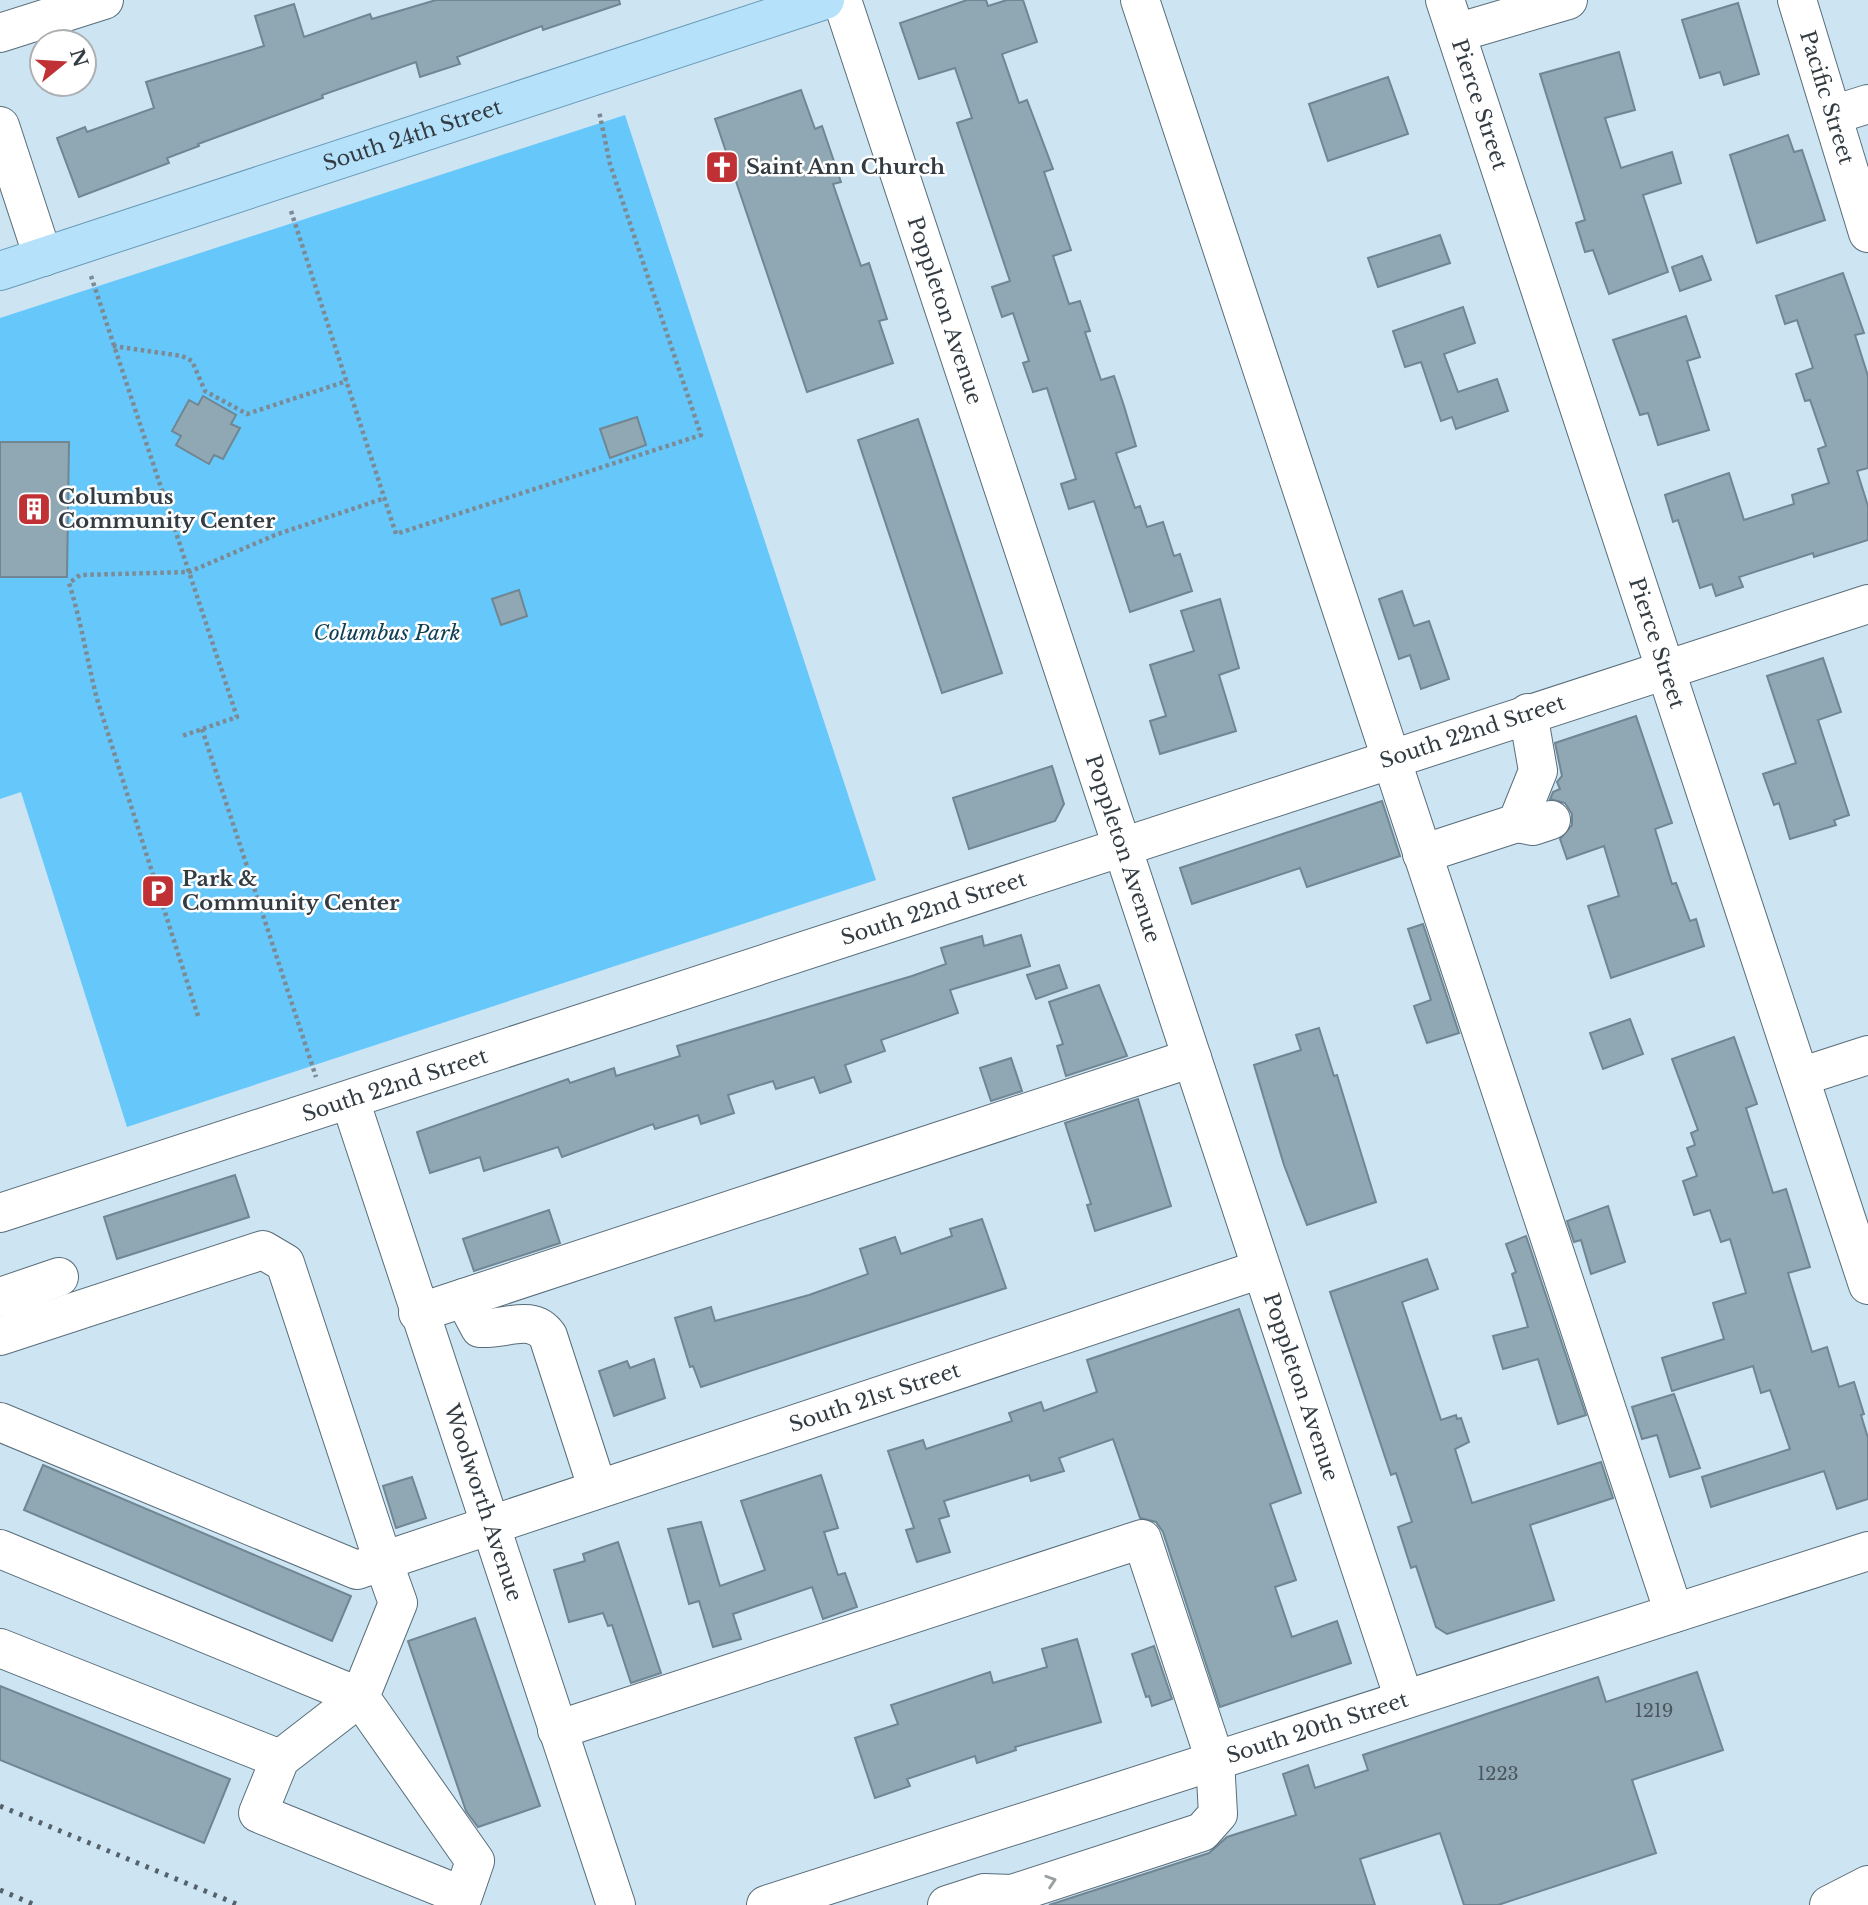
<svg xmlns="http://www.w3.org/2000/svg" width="1868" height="1905" font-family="'Libre Baskerville',serif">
<rect width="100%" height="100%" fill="#cde4f3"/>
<path fill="#66c7fa" d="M625,115L876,880L127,1127L21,792L0,799V318Z"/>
<g fill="#90a7b4" stroke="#708693" stroke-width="2">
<path d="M436,0H619L620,4L543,30L542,26L457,57L460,64L420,77L416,62L322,95L323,98L198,144L199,146L167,158L169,163L79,197L57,138L85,127L87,132L154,108L146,82L264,46L255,16L294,4L304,37L370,14L372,19Z"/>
<path d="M967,0H986L988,6L1007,0H1023L1037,42L1002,54L1019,103L1027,100L1053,169L1044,172L1071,250L1053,256L1069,304L1080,301L1090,331L1085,332L1101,380L1114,376L1124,406L1136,446L1116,453L1135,508L1140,506L1147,527L1163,522L1174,556L1180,554L1192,591L1130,612L1094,501L1069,509L1061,484L1076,479L1047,388L1033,392L1023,363L1029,361L1013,313L1002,317L992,287L1010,281L957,123L972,118L955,68L919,79L900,23Z"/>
<path d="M1738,3L1759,74L1724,85L1720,72L1700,78L1682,20Z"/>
<path d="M1619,52L1635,110L1605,118L1621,168L1672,152L1681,183L1643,195L1668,272L1609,294L1593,250L1585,252L1576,223L1585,220L1540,74Z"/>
<path d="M1388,77L1408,134L1328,161L1309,104Z"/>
<path d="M801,90L815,129L822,126L841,182L833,184L861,266L869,263L887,319L879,321L893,363L807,392L715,119Z"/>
<path d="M1788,135L1794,152L1802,150L1825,220L1757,243L1730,155Z"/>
<path d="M1440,235L1450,263L1378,287L1368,258Z"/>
<path d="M1702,256L1711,280L1680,291L1672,267Z"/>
<path d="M1843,273L1864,333L1855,335L1868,376V468L1857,471L1868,506V540L1814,557L1813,553L1739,577L1743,587L1716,596L1712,584L1700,588L1678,520L1673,522L1665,495L1729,473L1744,520L1794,504L1792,495L1829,483L1818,449L1826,446L1810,400L1805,401L1796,374L1813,368L1797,320L1785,324L1776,296Z"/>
<path d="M1463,307L1475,343L1444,354L1458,392L1497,379L1508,411L1456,429L1452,417L1441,421L1421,362L1405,367L1393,331Z"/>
<path d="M1686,316L1700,357L1687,361L1709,430L1658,445L1648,413L1640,415L1613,340Z"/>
<path d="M203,396L236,415L231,424L240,428L223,459L214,455L209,464L176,445L181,436L172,431L189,400L198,405Z"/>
<path d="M637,417L646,445L610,458L600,429Z"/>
<path d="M918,419L1002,673L942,693L858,440Z"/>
<path d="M0,442H69L67,577H0Z"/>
<path d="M519,590L527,616L501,625L492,599Z"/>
<path d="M1402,591L1414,626L1429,621L1449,679L1421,689L1410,655L1399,659L1379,599Z"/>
<path d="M1220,599L1239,668L1219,675L1236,731L1160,754L1150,721L1166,716L1150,665L1194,651L1181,611Z"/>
<path d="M1823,658L1841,712L1818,720L1849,815L1834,820L1836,825L1790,839L1779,803L1774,805L1763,774L1796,763L1767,676Z"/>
<path d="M1636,716L1672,823L1655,829L1672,884L1676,883L1690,921L1696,919L1704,946L1611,978L1588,906L1619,896L1604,846L1567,859L1560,839L1572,825V814L1565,803L1550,799L1553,792L1560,789L1557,782L1562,776L1555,743Z"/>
<path d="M1052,766L1064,804L1055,821L969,849L953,798Z"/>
<path d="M1382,801L1400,856L1307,887L1300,868L1192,904L1180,868Z"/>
<path d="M1423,924L1459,1033L1427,1043L1414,1006L1431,1000L1408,929Z"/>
<path d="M1021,935L1030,966L950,990L958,1013L881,1040L885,1051L845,1065L851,1082L820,1093L814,1077L776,1089L773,1081L728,1095L734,1113L701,1124L698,1115L655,1129L653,1124L562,1157L558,1147L484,1171L480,1157L430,1173L417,1132L568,1079L570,1083L614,1068L616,1076L680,1056L677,1046L912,976L946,964L941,948L982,936L984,946Z"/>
<path d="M1059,965L1067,988L1036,999L1027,975Z"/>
<path d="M1099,985L1127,1056L1066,1076L1057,1046L1063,1044L1049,1002Z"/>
<path d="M1630,1019L1643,1054L1603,1069L1590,1033Z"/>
<path d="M1319,1028L1334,1076L1337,1075L1376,1202L1307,1225L1284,1165L1254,1065L1301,1050L1296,1035Z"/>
<path d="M1734,1037L1757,1104L1746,1108L1773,1193L1786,1189L1810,1267L1788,1273L1812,1352L1827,1347L1839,1387L1854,1382L1864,1414L1861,1415L1868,1438V1499L1837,1509L1824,1471L1711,1507L1702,1477L1790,1449L1770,1390L1761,1393L1753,1366L1672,1391L1662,1358L1724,1339L1713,1303L1746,1293L1730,1239L1721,1242L1710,1210L1694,1215L1683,1181L1697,1176L1687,1148L1695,1145L1691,1133L1698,1130L1672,1059Z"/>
<path d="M1011,1058L1022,1091L991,1101L980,1068Z"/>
<path d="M1138,1099L1171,1206L1095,1231L1087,1205L1091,1204L1065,1123Z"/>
<path d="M235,1175L249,1217L117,1259L104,1217Z"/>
<path d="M1608,1206L1625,1262L1591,1274L1581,1240L1574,1242L1567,1221Z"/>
<path d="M549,1210L560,1243L474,1271L463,1239Z"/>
<path d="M982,1219L1006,1288L701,1387L693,1366L690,1367L675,1318L711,1307L715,1321L809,1295L868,1274L860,1249L895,1237L901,1254L952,1236L950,1229Z"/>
<path d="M1526,1236L1586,1415L1558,1424L1538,1359L1503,1369L1493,1336L1528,1327L1512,1274L1516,1272L1506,1244Z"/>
<path d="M1427,1259L1438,1289L1402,1302L1441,1420L1456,1415L1457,1419L1461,1418L1469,1442L1455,1449L1472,1503L1601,1462L1613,1498L1530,1525L1554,1600L1447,1634L1436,1627L1416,1566L1411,1568L1398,1527L1412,1522L1396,1473L1391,1475L1330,1292Z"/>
<path d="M1239,1309L1301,1493L1270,1504L1296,1580L1275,1587L1292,1637L1337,1621L1351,1663L1220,1707L1163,1532L1156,1522L1140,1518L1113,1439L1059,1458L1064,1471L1031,1481L1029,1475L944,1501L949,1516L939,1519L950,1552L917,1562L906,1530L914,1528L888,1451L923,1440L926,1449L1012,1421L1009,1413L1041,1402L1044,1411L1097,1392L1087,1360Z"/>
<path d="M654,1359L665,1398L614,1416L599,1371L627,1361L630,1368Z"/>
<path d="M1674,1394L1700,1468L1670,1477L1657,1435L1642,1439L1632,1407Z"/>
<path d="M43,1465L351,1596L332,1641L24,1510Z"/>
<path d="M821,1475L838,1528L824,1532L838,1575L845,1573L857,1607L823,1619L812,1587L733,1614L741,1639L713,1647L699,1601L689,1604L668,1529L701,1522L720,1586L765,1570L741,1501Z"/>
<path d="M412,1477L426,1518L396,1528L383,1486Z"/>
<path d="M618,1542L661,1673L631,1683L612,1625L608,1626L603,1613L569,1622L554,1570L585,1561L583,1554Z"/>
<path d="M475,1618L540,1806L478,1827L466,1811L408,1641Z"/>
<path d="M1077,1639L1101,1722L1015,1747L1016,1750L977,1763L975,1756L907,1779L910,1786L875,1798L855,1738L898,1724L891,1705L990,1672L993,1683L1047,1667L1042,1649Z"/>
<path d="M1154,1646L1172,1699L1152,1706L1149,1696L1146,1697L1132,1654Z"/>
<path d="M1697,1672L1723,1750L1632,1780L1656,1853L1498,1905H1464L1440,1833L1360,1859L1375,1905H1049L1209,1853L1227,1837L1296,1815L1283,1774L1308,1765L1315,1788L1368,1770L1363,1755L1598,1677L1606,1702Z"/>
<path d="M0,1686L230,1779L204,1843L0,1760Z"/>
</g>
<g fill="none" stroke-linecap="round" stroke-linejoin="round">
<g stroke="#586d79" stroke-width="40">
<g id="minor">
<path id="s1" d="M842,0L1404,1699"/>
<path d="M1140,0L1674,1613"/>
<path id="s2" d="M1445,0L1868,1285"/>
<path id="s3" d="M1797,0L1868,233"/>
<path d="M0,33L104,0"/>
<path d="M1456,33L1568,0"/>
<path d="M1833,115L1868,104"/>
<path d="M0,126L43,257"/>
<path d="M1517,823L1533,826L1551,820"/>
<path d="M1422,854L1517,823L1538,771L1528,713"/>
<path d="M1800,1077L1868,1055"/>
<path id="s4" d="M350,1100L616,1905"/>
<path id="s5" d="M0,1213C624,1013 1244,804 1868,604"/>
<path d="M0,1297L59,1277"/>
<path d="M464,1298L480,1328C505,1330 532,1313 548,1336L597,1487"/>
<path d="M418,1313L1192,1058"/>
<path id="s6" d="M0,1336L263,1250L285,1263L383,1561L1261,1269"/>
<path d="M0,1422L357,1570L383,1561L398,1603L360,1697L280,1759L258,1813L463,1896L475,1861L360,1697L0,1549"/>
<path d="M0,1648L280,1759"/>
<path d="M557,1730L1142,1539L1215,1760L1218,1814L1202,1832L1012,1894L984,1893L947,1905"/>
<path id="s7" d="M766,1905L1868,1551"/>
<path d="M1829,1905L1868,1885"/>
</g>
</g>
<g stroke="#689ab7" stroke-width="40">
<g id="major">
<path id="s8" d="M0,271L825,0"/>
</g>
</g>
<g stroke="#7b8a94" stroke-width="4.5" stroke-dasharray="3.5 3.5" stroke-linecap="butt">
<path d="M291,211L396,534L701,435L610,164L599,111"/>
<path d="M91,276L237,717L182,736"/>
<path d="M113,346L182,356L192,361L205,391L247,414L347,381"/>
<path d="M202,729L316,1077"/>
<path d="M198,1016L97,699C87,660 81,621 69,583L80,575L189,572L275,535L385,498"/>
</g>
<use href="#minor" stroke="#fff" stroke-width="38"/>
<use href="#major" stroke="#b6e1fa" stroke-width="38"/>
<g stroke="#55626a" stroke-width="5" stroke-dasharray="3.5 7" stroke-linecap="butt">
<path d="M0,1806L239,1905"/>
<path d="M0,1890L35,1905"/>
</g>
</g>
<defs><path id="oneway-chevron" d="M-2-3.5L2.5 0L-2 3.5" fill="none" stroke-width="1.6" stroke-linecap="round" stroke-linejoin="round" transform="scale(1.75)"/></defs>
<use stroke="#999ea0" href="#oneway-chevron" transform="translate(1051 1881) rotate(-18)"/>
<defs>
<g id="church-square" transform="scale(1.75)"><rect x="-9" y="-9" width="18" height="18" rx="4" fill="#c03135" stroke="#fff"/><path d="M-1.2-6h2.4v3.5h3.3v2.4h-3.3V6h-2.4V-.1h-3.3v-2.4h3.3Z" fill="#fff"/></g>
<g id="building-square" transform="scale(1.75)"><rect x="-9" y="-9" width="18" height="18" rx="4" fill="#c03135" stroke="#fff"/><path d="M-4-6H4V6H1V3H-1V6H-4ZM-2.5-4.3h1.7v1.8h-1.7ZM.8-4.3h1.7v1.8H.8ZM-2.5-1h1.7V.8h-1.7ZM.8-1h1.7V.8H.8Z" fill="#fff"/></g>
<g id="parking-square" transform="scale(1.75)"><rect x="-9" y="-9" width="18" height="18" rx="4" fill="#c03135" stroke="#fff"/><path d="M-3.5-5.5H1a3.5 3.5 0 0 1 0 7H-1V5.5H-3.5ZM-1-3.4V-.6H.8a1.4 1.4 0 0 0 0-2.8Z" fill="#fff"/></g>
</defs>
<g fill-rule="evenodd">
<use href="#church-square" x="722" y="167"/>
<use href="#building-square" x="34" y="509"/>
<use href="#parking-square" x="158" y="891"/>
</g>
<g text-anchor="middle" stroke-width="5" stroke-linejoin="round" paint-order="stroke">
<g font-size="18" fill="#4a575e">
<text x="1654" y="1717">1219</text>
<text x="1498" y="1780">1223</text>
</g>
<g font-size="21" fill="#333c42" stroke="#fff">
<text dy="7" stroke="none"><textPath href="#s3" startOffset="102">Pacific Street</textPath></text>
<text dy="7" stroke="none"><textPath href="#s2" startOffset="110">Pierce Street</textPath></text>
<text dy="7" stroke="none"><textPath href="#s8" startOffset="434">South 24th Street</textPath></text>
<text dy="7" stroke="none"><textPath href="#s1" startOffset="327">Poppleton Avenue</textPath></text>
<text dy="7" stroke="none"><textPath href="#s2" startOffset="677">Pierce Street</textPath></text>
<text dy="7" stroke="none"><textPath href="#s5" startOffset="1549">South 22nd Street</textPath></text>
<text dy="7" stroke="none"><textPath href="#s1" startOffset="894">Poppleton Avenue</textPath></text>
<text dy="7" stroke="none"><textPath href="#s5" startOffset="982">South 22nd Street</textPath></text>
<text dy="7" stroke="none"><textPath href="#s5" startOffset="415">South 22nd Street</textPath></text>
<text dy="7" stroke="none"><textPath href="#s1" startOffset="1461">Poppleton Avenue</textPath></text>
<text dy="7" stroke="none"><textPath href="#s6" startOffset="1134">South 21st Street</textPath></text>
<text dy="7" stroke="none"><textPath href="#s4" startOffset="424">Woolworth Avenue</textPath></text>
<text dy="7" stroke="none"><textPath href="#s7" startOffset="579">South 20th Street</textPath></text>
</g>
<g font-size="21" font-weight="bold" fill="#333c42" stroke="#fff" text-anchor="start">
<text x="746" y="174">Saint Ann Church</text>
<text x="58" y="504">Columbus<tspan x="58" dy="24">Community Center</tspan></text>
<text x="182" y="886">Park &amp;<tspan x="182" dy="24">Community Center</tspan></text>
</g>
<g font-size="21" font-style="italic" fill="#103f55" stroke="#fff">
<text x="387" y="640">Columbus Park</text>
</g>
</g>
<g transform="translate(63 63) rotate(72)"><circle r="33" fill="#ffffff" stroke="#adb1b3" stroke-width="2"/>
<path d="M0-5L12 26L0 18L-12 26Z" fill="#c03135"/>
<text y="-10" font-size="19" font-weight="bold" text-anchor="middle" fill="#333c42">N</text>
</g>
</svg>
